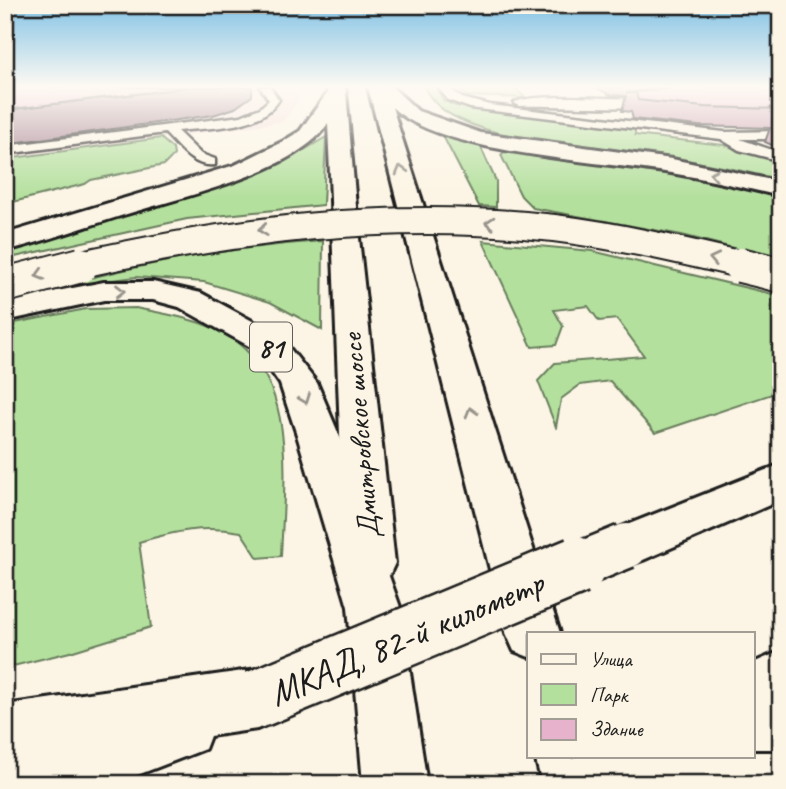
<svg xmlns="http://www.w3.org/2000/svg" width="786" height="789" font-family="Caveat,sans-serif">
<rect width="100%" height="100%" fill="#fcf5e5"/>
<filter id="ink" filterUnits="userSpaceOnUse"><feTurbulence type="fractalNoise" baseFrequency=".0143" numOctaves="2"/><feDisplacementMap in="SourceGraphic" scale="14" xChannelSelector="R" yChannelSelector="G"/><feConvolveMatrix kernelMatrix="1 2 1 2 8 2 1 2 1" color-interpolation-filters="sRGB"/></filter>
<g filter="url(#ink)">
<path fill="#f6e1de" d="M5,87H291L301,97L283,122L5,159Z"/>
<g fill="#b4e09e" stroke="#687e5d" stroke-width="2">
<path d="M424,87H435L444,101L456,106L635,129V135L724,145L781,159V180C725,166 669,156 611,149C562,142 504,141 459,119C443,112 432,102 424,87Z"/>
<path d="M457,87H513L526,98L467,96Z"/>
<path d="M441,132L479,143L496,181V207L479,206Z"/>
<path d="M326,137L323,205L187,219L10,258L8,253C37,243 66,233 95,224C174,200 256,182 326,137Z"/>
<path d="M161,138L173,149L174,155L164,165L91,180L85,184L5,204V159Z"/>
<path d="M509,147L680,173L781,198V260L682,235L533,208L521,196L501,155Z"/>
<path d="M323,241L322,330L270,302L204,282L136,277L56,287C144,263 231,247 323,241Z"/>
<path d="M483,241L592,251L781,296V391L655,433L610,381L580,385L561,399L556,427L538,381L555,363L644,356L617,319L599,321L588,306L554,310L563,326L556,345L532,347Z"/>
<path d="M136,308C164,314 194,318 219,331C301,372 284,481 281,556L258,558L241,532C203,525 176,531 139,542L151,627L70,652L5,668V325L86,309Z"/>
</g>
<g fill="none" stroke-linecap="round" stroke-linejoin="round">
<g stroke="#1c1c1c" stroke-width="5">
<g id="lane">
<path d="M260,87H270L279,100C260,130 209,127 177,131L201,154L215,159V165C193,168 179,147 165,133L5,154V146L241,116L260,108L269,100Z"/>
<path d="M438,87H448L462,98L490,105L724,132L781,131V139H740L781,153V161L739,150L721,139L470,108L448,100Z"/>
<path d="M705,87H720C677,118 573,104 520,106L514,103C529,92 626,100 651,99C670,98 687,93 705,87Z"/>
</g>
</g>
<g stroke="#1c1c1c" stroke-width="6">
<g id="primary">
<path d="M327,87H345L346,92L358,229L395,563L388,578L370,584L352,578L345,563L328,123C298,172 181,197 127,214C87,226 46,241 5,251V234L235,165L282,142L300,131L327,93Z"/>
<path d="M368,87H392L418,111L481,133L672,159L781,182V196C744,188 708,179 671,173C602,161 439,154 392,107L560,633H529V657L514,651L506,633Z"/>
<rect x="753" y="689" width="28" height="60"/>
<path d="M535,756H598L607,784H542Z"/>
</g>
</g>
<g stroke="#1c1c1c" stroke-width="6">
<g id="highway">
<path d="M104,282H153L201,293L280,336L317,383L339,435L400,607L427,784H363L348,607L297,435L280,384L256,350L179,307L153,300H104L5,321V301Z"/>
<path d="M781,464V500L643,560L626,566L609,560L602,546L609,532Z"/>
<path d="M781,651V711L753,723V663Z"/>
<path d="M257,669L278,678L287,699L278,720L257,729L210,736L205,749L114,784H5V705Z"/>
</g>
</g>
<use href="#lane" fill="#fcf5e5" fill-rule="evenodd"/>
<use href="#primary" fill="#fcf5e5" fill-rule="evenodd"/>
<use href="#highway" fill="#fcf5e5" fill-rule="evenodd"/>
<g stroke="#1c1c1c" stroke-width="30" stroke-linecap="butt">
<path id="highway-bridge-far3" d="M73,266C232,230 391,209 554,228C619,236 683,251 747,266"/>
</g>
<g stroke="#1c1c1c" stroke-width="38" stroke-linecap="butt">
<g id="highway-bridge-far2">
<path d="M740,265L781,275"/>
<path d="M5,285L81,265"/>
</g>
</g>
<g stroke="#1c1c1c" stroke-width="49" stroke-linecap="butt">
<path id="highway-bridge-far1" d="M572,568L626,546"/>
</g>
<g stroke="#1c1c1c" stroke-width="62" stroke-linecap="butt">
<g id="highway-bridge">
<path d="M257,699L577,566"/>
<path d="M586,784L637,756"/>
</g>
</g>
<use href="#highway-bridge-far3" stroke="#fcf5e5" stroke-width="26"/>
<use href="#highway-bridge-far2" stroke="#fcf5e5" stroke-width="34"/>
<use href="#highway-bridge-far1" stroke="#fcf5e5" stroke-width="44"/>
<use href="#highway-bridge" stroke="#fcf5e5" stroke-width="57"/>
</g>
<path fill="#c799af" stroke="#1c1c1c" stroke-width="2" d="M596,87H781V149L765,142L770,128L698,126L633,119L631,112L622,111L626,96L610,95Z"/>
<g fill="#a27d8f" stroke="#1c1c1c" stroke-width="2">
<path d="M191,87H252V96L235,108L213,115L5,144V110Z"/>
<path d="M660,87H695L658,96Z"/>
</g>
<g fill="#e7b2cc" stroke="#1c1c1c" stroke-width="2">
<path d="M5,87H191L5,110Z"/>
<path d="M685,87H772L781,90V109L704,107L638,100L636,93H626Z"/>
<path d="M781,121V125L772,122Z"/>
</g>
<defs><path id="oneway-chevron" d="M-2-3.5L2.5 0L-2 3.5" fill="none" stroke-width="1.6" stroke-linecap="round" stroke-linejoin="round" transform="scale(1.75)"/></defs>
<g stroke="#97938b">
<use href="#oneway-chevron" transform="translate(401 170) rotate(-106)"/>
<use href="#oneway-chevron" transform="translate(714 174) rotate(-169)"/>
<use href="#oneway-chevron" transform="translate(490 223) rotate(-176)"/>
<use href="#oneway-chevron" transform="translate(263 230) rotate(173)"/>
<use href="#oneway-chevron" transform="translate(714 259) rotate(-168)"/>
<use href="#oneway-chevron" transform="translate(40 275) rotate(164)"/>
<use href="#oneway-chevron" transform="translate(120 291)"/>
<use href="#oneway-chevron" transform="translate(305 399) rotate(69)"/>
<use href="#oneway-chevron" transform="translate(471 412) rotate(-106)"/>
</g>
</g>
<linearGradient id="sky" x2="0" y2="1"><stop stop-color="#81c2e5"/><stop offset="0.44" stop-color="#fefaf3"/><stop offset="1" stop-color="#fefaf3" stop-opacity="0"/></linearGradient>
<rect width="786" height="197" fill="url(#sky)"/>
<g text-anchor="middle" stroke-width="7" stroke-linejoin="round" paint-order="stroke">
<rect fill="#fcf5e5" stroke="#5f5d58" stroke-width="2" x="250" y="322.5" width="42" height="49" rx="5"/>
<g font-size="28" font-weight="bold" fill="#1c1c1c">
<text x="271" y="357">81</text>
</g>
<g font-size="30" fill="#1c1c1c" stroke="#fcf5e5">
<text transform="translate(360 436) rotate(-95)" y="10">Дмитровское шоссе</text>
</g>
<g font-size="37" fill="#1c1c1c" stroke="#fcf5e5">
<text transform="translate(406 637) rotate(-23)" y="13">МКАД, 82-й километр</text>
</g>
</g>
<rect width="786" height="789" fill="none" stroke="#fcf5e5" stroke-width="28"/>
<rect x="14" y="14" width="758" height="761" fill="none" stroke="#1c1c1c" stroke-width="2.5" filter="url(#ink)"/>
<rect x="527" y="632" width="228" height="126" fill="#fcf5e5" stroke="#a29e95" stroke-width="2"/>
<rect x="541" y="654" width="35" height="10" fill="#fcf5e5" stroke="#a29e95" stroke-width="2"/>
<text x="590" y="666" font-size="21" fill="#1c1c1c">Улица</text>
<rect x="541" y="684" width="35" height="21" fill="#b4e09e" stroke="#a29e95" stroke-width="2"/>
<text x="590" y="702" font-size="21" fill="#1c1c1c">Парк</text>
<rect x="541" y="719" width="35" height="21" fill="#e7b2cc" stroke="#a29e95" stroke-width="2"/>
<text x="590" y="736" font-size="21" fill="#1c1c1c">Здание</text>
</svg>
